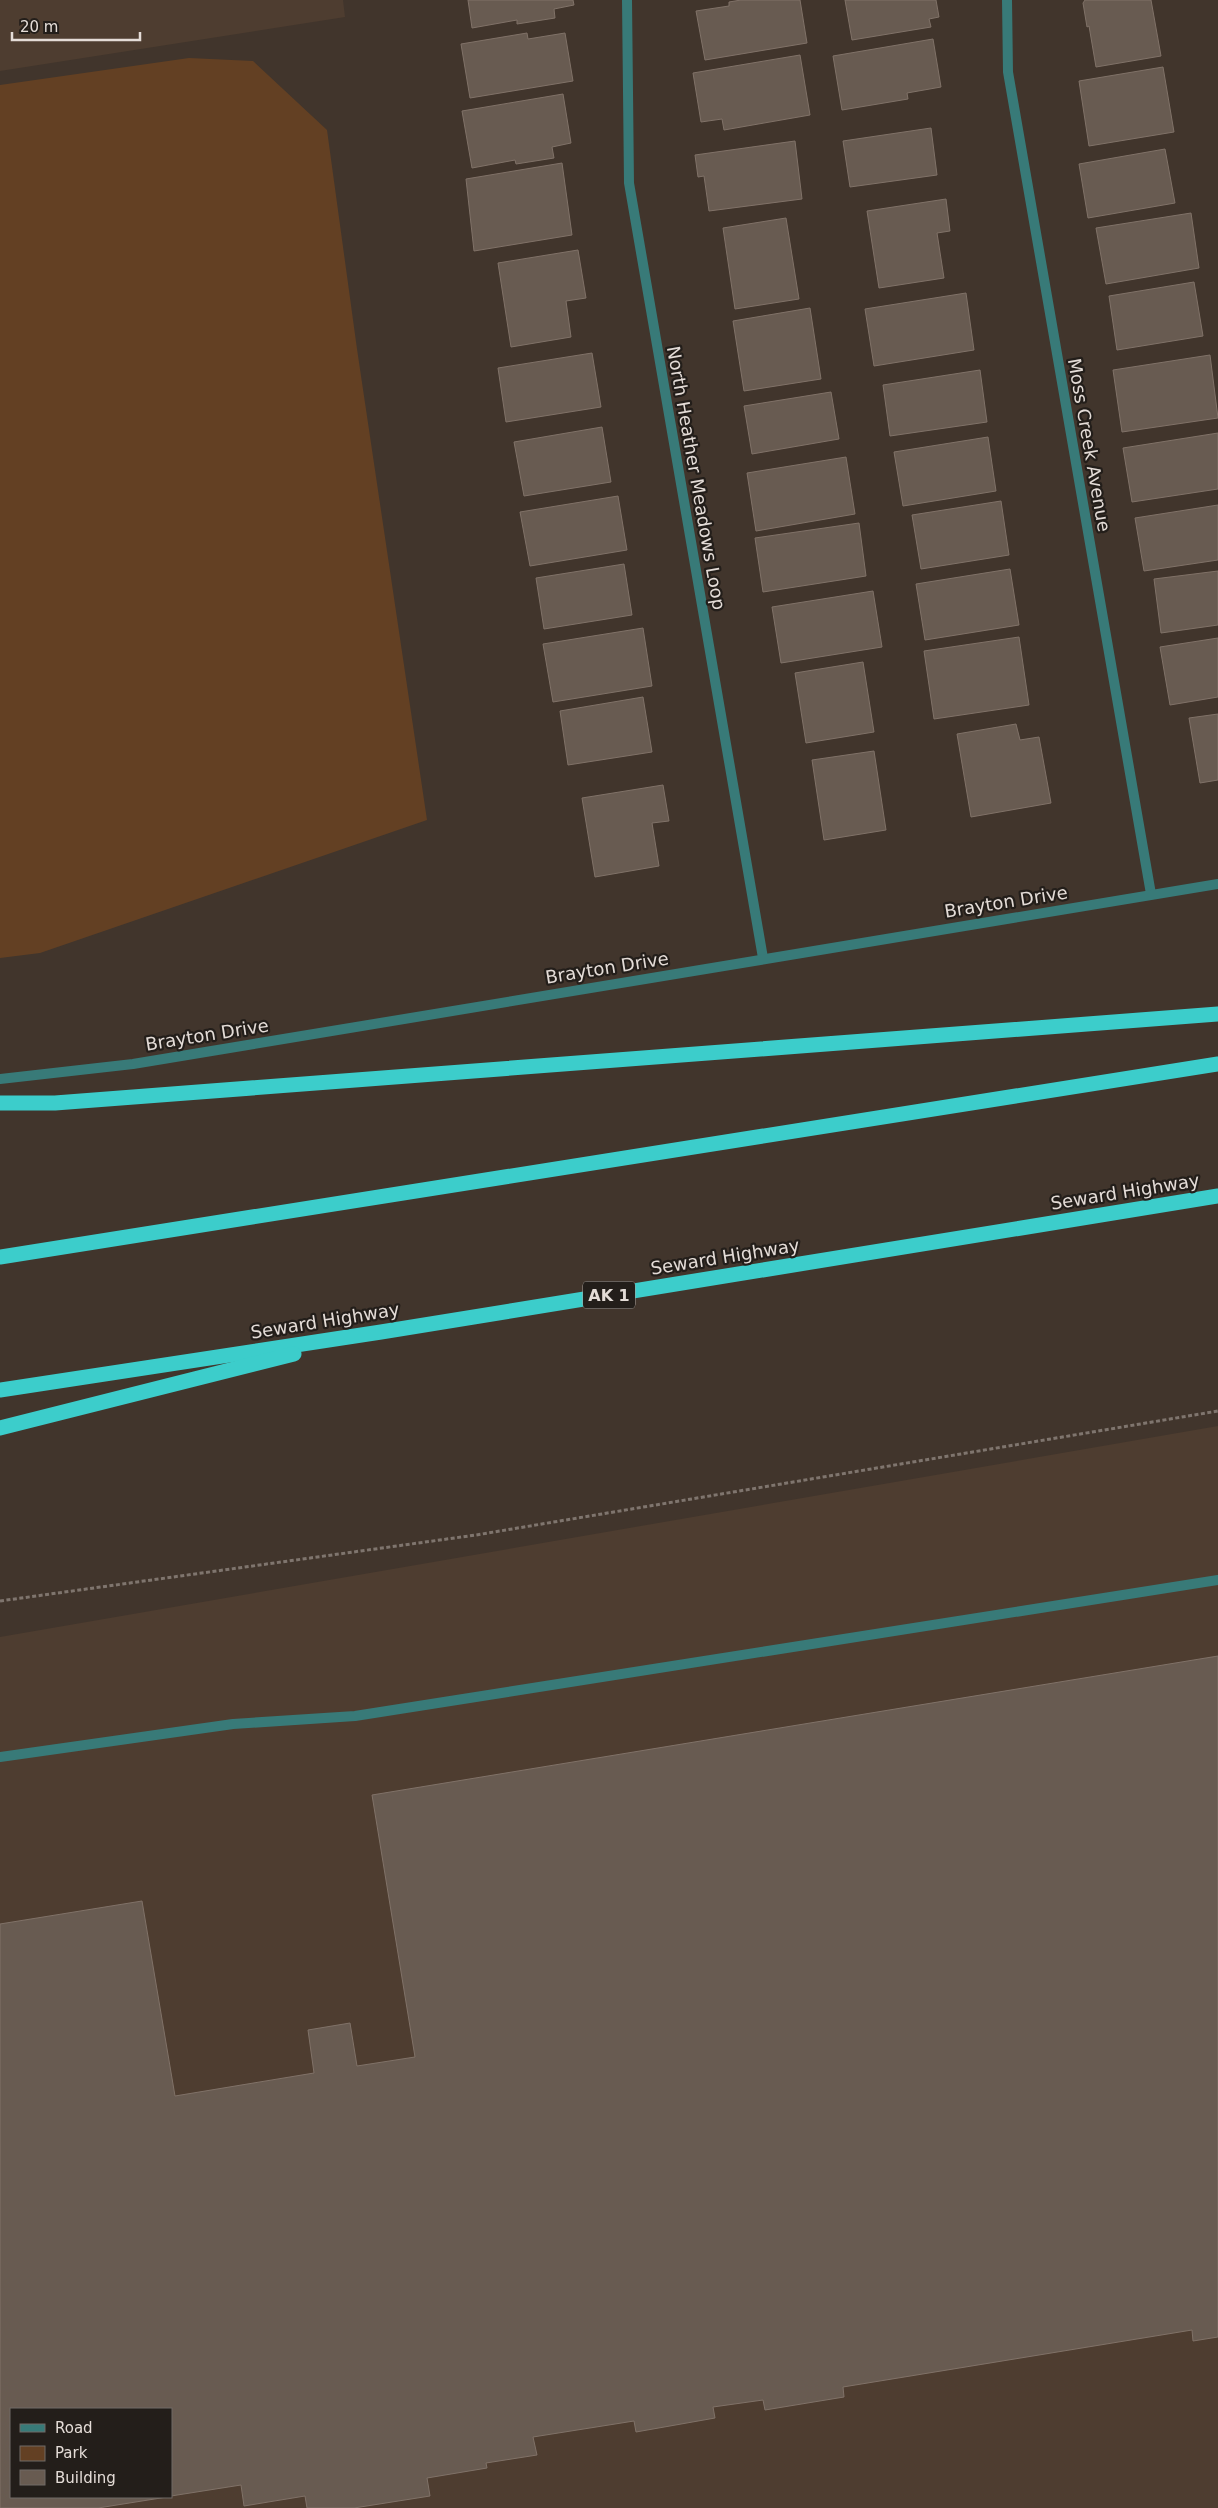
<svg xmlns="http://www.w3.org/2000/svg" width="1218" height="2508" font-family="'DejaVu Sans',sans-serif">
<rect width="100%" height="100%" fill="#41352c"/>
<g fill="#4e3d30" fill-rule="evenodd">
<path d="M0,0H343L345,17L0,71Z"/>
<path d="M1218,1426V2508H0V1637ZM11,2409H171V2497H11Z"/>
</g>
<path fill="#634023" d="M189,58L253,61L327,130L357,349L427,820L40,953L0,958V85Z"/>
<g fill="#685b51" stroke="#807268">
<path d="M468,0H573L574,5L554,9L555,18L517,24V20L472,28Z"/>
<path d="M741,0H800L807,43L705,60L696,11L729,6V2Z"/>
<path d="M845,0H936L939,17L929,19L931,27L852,40Z"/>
<path d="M1085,0H1151L1161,56L1096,67L1089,26L1087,27L1083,3Z"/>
<path d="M527,33L528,39L565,33L573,81L470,98L461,44Z"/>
<path d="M933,39L941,87L907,93L908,99L842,110L833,56Z"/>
<path d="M800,55L810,115L724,130L722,119L701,122L693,73Z"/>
<path d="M1163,67L1174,132L1089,146L1079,81Z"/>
<path d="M563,94L571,143L552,147L554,158L516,164L515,160L472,168L462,111Z"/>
<path d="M931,128L937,175L850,187L843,141Z"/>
<path d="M795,141L802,199L709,211L704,176L698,177L695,155Z"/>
<path d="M1165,149L1175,203L1088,218L1079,164Z"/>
<path d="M562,163L572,235L474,251L466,179Z"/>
<path d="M946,199L950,231L937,233L944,278L879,288L867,211Z"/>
<path d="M1191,213L1199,268L1106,284L1096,228Z"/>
<path d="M786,218L799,299L735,309L723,228Z"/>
<path d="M578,250L586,298L566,301L571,337L511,347L498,263Z"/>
<path d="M1194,282L1203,336L1117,350L1109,296Z"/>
<path d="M966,293L974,350L874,366L865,309Z"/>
<path d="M810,308L821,379L744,391L733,321Z"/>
<path d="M592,353L601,407L506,422L498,368Z"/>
<path d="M1210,355L1218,418L1122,432L1113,370Z"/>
<path d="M980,370L987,422L890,436L883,385Z"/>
<path d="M831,392L839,439L752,454L744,406Z"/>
<path d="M602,427L611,482L524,496L514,442Z"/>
<path d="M1218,433V489L1132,502L1123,448Z"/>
<path d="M988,437L996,491L903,506L894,452Z"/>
<path d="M846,457L855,514L756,531L747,473Z"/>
<path d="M618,496L627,550L530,566L520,512Z"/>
<path d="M1001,501L1009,555L921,569L912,515Z"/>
<path d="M1218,505V560L1144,571L1135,518Z"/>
<path d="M859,523L866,576L763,592L755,538Z"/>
<path d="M624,564L632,615L544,629L536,578Z"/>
<path d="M1010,569L1019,625L925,640L916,584Z"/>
<path d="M1218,571V625L1161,633L1154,579Z"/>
<path d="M873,591L882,647L781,663L772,607Z"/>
<path d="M643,628L652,686L553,702L543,644Z"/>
<path d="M1019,637L1029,705L934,719L924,651Z"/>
<path d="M1218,638V697L1170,705L1160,647Z"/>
<path d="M863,662L874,732L806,743L795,673Z"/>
<path d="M643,697L652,752L568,765L560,711Z"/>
<path d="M1218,714V780L1200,783L1189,718Z"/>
<path d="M1016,724L1020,740L1039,737L1051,803L971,817L957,734Z"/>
<path d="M874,751L886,830L824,840L812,760Z"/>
<path d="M663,785L669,821L652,823L659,866L595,877L582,798Z"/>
<path d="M1218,1656V2337L1193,2341L1192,2330L843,2387L844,2397L765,2410L763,2400L713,2407L715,2418L636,2432L634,2421L533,2437L537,2455L486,2463L487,2468L427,2478L430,2496L354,2508H307L305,2496L244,2506L241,2485L171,2496V2409H11V2497H167L98,2508H0V1924L142,1901L175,2096L314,2073L308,2030L350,2023L357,2066L415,2057L372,1795Z"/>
</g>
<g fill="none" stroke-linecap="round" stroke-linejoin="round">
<path stroke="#7f756e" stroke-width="3" stroke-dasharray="4 2.5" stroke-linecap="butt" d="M0,1601L476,1535L1218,1411"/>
<path stroke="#387a78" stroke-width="10" d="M0,1757L233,1724L355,1716L1218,1580"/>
<g stroke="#387a78" stroke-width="10">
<path d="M627,0L629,183L763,958"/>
<path d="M1007,0L1008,72L1151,894"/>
</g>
<path stroke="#387a78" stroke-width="10" d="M0,1079L133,1064L1218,884"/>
<g stroke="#3ccdcb" stroke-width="15">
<path d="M0,1103H55L1218,1014"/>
<path d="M0,1257L1218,1064"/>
<path d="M0,1390L381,1332L1218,1196"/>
<path d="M0,1428L294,1354"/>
</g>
</g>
<g text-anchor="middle" stroke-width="4.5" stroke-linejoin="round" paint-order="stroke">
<rect fill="#231e1a" stroke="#aaa39e" stroke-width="1" x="583" y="1281.5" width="52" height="27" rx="4"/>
<g font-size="16" font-weight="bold" fill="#e4dcd7">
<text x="609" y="1301">AK 1</text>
</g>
<g font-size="18" fill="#e4dcd7" stroke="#231e1a">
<text transform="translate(1089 445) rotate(80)" y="6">Moss Creek Avenue</text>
<text transform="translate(696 478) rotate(80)" y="6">North Heather Meadows Loop</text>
<text transform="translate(1006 902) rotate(-9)" y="6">Brayton Drive</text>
<text transform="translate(607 968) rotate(-9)" y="6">Brayton Drive</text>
<text transform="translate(207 1035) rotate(-9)" y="6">Brayton Drive</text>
<text transform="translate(1125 1192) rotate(-9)" y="6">Seward Highway</text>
<text transform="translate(725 1257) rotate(-9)" y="6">Seward Highway</text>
<text transform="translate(325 1321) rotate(-9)" y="6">Seward Highway</text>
</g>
</g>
<rect x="10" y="2408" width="162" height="90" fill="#231e1a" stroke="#706a66"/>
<rect x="20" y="2424" width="25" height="8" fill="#387a78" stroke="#706a66"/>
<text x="55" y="2433" font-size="15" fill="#e4dcd7">Road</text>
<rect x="20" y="2446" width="25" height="15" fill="#634023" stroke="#706a66"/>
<text x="55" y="2458" font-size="15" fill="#e4dcd7">Park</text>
<rect x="20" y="2470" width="25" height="15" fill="#685b51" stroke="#706a66"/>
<text x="55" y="2483" font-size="15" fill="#e4dcd7">Building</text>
<path d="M12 32v8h128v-8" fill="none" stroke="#e4dcd7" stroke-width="2.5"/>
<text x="20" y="32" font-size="15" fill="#e4dcd7" stroke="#231e1a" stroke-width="4" paint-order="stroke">20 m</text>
</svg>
